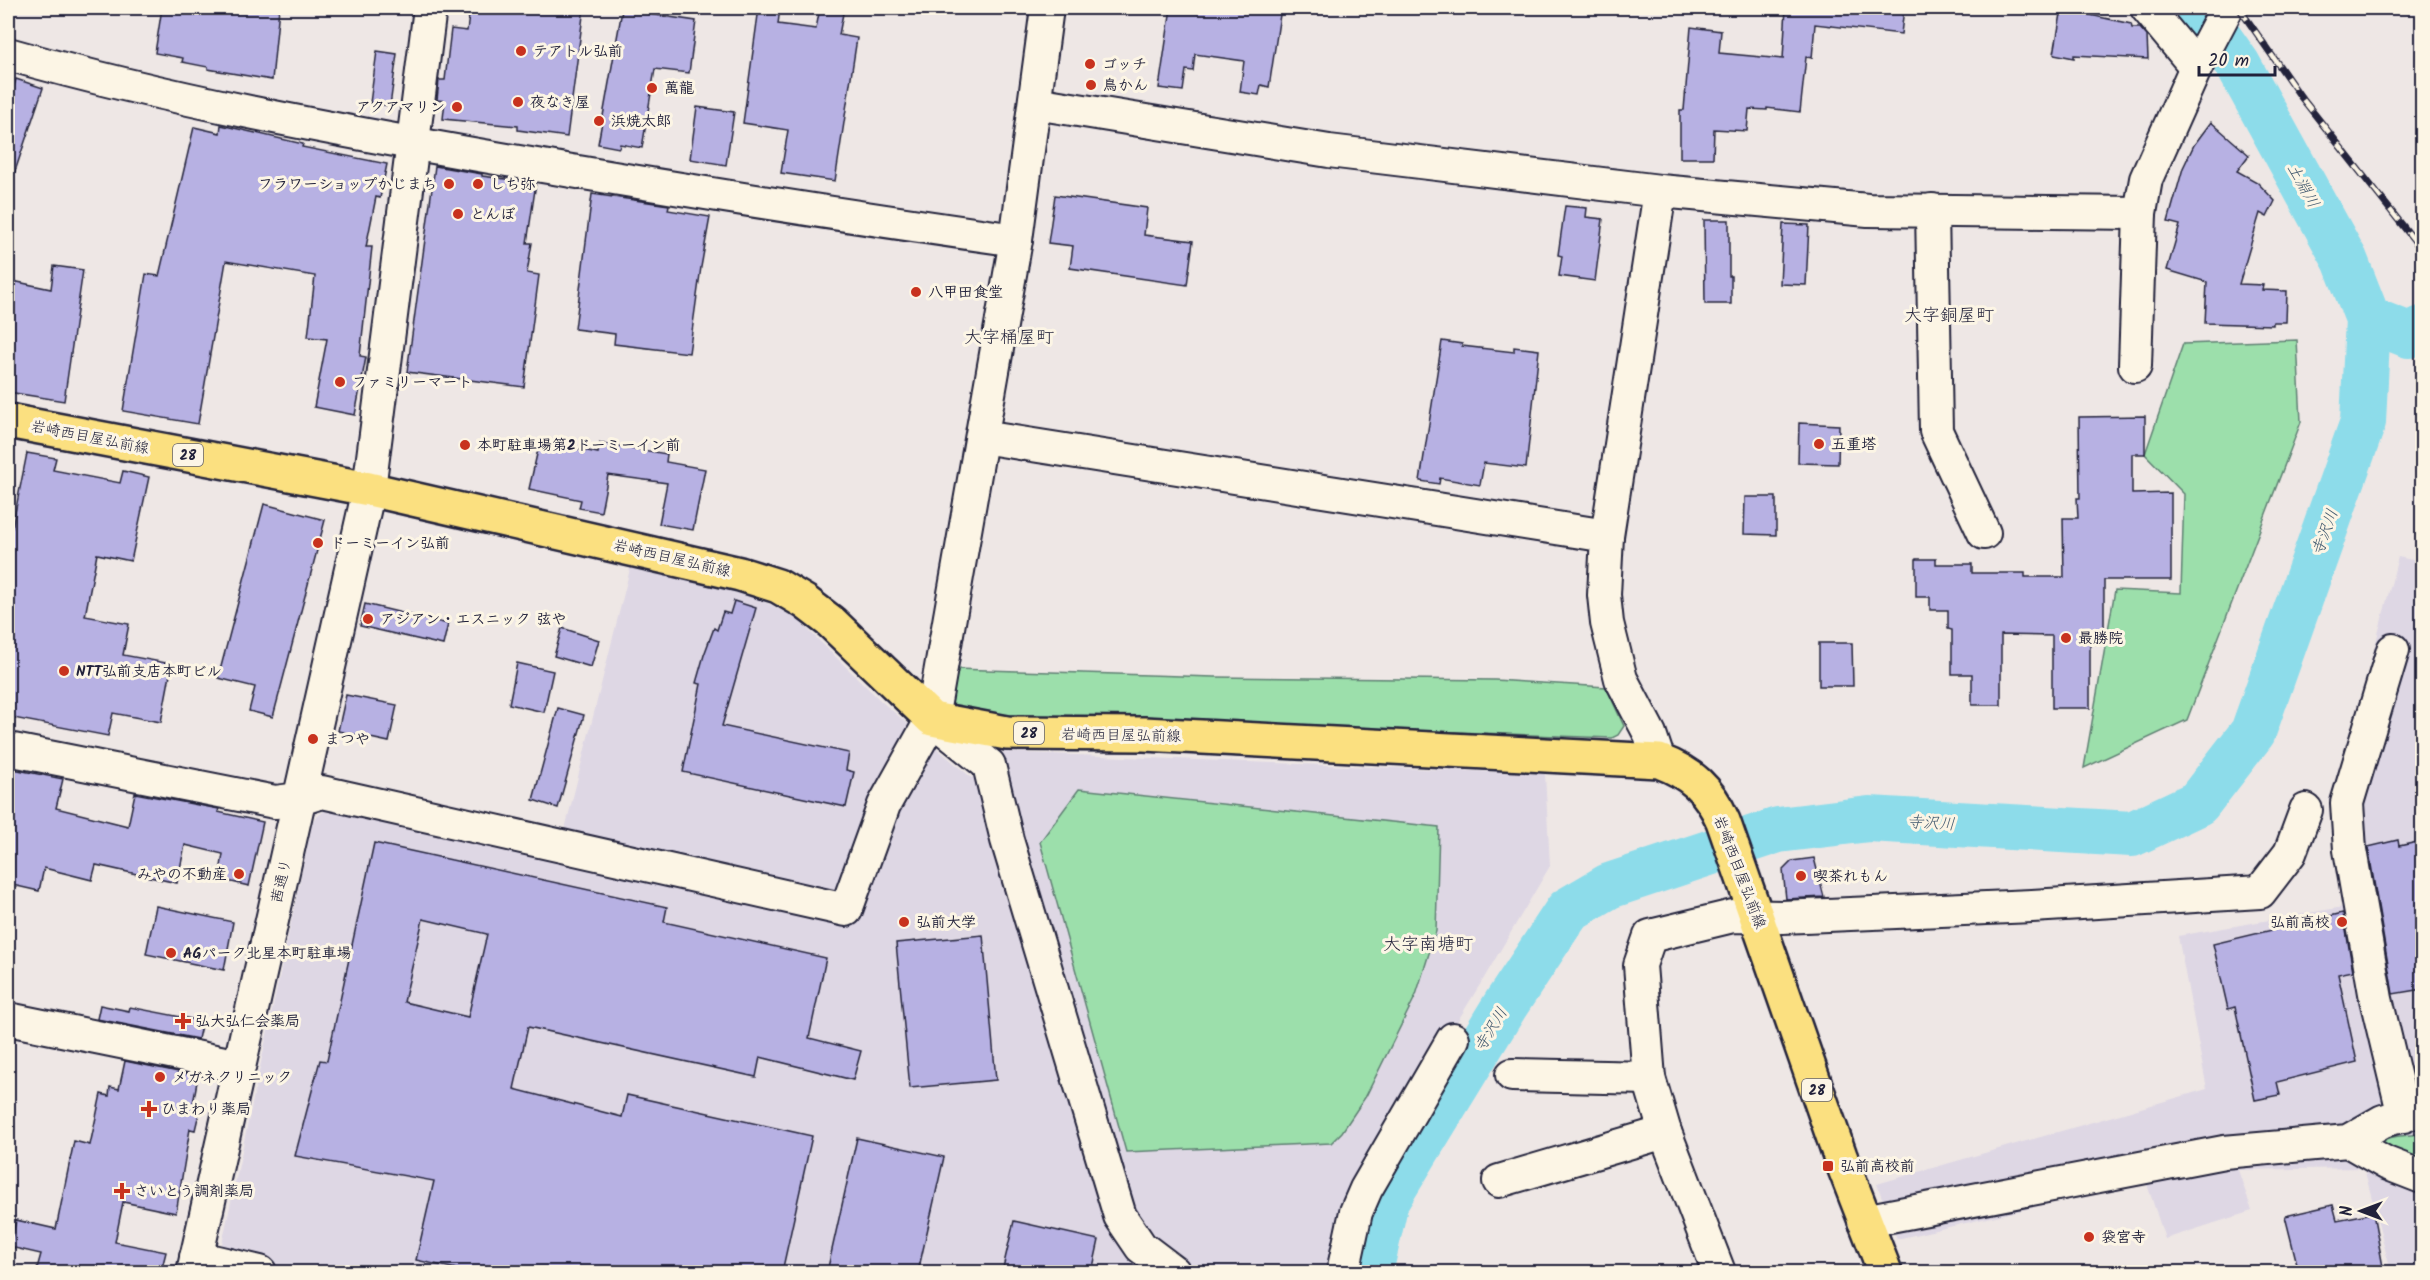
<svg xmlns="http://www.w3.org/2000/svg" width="2430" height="1280" font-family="Kalam,'Klee One',sans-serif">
<rect width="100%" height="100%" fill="#eee7e5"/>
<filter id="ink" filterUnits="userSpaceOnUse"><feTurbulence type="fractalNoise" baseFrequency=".0167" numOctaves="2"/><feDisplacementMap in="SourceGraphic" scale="12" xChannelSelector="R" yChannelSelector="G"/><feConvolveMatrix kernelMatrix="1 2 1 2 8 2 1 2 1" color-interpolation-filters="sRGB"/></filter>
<g filter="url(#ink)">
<g fill="#ded7e4">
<path d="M2398,557L2422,562V1272H2391L2364,1168L2238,1170L2252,1211L2165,1239L2146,1181L1897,1239L1877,1184L2207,1089L2178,936L2343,907L2334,804Z"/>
<path d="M631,565L757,598L796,618L882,702L972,778L1004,752L1545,774L1550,866L1484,978L1365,1172L1338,1272H216L313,820L329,807L558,857Z"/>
</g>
<g fill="#9cdfab" stroke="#5f8073" stroke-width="1.5">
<path d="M2297,340L2301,422L2187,720L2084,768L2115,590L2181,593L2184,494L2145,454L2183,344Z"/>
<path d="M955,669L1214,677L1495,680L1606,687L1624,726L1618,735L1612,738L978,714L952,706Z"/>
<path d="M1079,789L1439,827L1436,931L1416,995L1366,1096L1342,1132L1331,1143L1126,1152L1040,842Z"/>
<path d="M2422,1133V1165L2392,1148L2383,1146L2382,1141C2393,1134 2410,1137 2422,1133Z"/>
</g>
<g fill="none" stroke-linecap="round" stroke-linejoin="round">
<g stroke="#8ddcea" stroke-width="46">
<path d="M2368,319L2409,335L2422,329"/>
<path d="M1370,1272L1386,1201L1506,1004L1568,910L1609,886L1778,830L1869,819L2132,834L2198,803L2253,732L2363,422L2368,319L2345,260L2238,65L2198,8"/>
</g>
</g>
<g fill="#b7b1e3" stroke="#22223b" stroke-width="1.5" fill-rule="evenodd">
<path d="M162,8H279L272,80L208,69V67L182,62L183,58L155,53Z"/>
<path d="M470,8H584L567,137L518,130V126L443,119L445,101L437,100L439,80H445L451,29L467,31Z"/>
<path d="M759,8H780L778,24L816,29L820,8H844L839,35L857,38L835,181L781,173L788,130L743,123Z"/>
<path d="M1171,8H1281L1269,87L1261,85L1259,95L1240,92L1244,61L1195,54L1193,71L1186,70L1183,91L1159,88Z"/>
<path d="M1786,8H1904L1901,34L1815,24L1812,58L1806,57L1800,112L1767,108V110L1749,109L1747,131L1714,129L1713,158H1680V110H1684L1691,27L1721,31L1719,53L1783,59Z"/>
<path d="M2062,8H2082L2081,13L2131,24L2132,28H2140L2147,36L2148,59L2074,55V58L2054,54Z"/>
<path d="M622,10L696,21L689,73L655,69L642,148L620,144L619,148L598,144Z"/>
<path d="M377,51L397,54L390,106L370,103Z"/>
<path d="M16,79L43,88L11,183L8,182V106Z"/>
<path d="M697,107L734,112L726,165L690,159Z"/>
<path d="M2211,122L2249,155L2237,171L2257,182L2275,201L2267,217L2260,213L2239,284L2263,285L2262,290L2287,291L2286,322H2273V325L2205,323L2207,282L2167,270L2180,225L2168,222L2183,168L2194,145Z"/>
<path d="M221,125L303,144L302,147L387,164L380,198L376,197L366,247H372L360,356L366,357L355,415L314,407L327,339L308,337L315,276L226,261L198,424L123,411L146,274L159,276L194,127L220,133Z"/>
<path d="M435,166L482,174V176L536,183L527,243H532L527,273L539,275L524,387L407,372Z"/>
<path d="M592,194L669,205L668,210L710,217L701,267L689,353L614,344L615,334L575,329Z"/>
<path d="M1055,195L1147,208L1144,235L1193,241L1187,285L1070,268L1073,246L1048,243Z"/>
<path d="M1565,206L1587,208L1586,217L1603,219L1595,281L1559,276L1562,256L1558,255Z"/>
<path d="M1704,220H1729V276H1731V304H1705Z"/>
<path d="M1783,224L1809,225L1806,285L1780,284Z"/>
<path d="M54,266L83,270L64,401L8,392V280L51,289Z"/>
<path d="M1442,341L1462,344V346L1514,352V347L1539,350L1526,468L1484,463L1480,485L1440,478L1439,484L1420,481Z"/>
<path d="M2145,416V454H2132V494L2171,493V580H2104V644H2090V708H2052V636L2001,635V705H1972V674H1952V630L1948,629V610H1930V597H1916V559H1936V564H1972V573H2025V577H2064L2063,518H2078L2077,498H2080L2079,417Z"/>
<path d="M1799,423L1839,425L1838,464L1798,463Z"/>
<path d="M540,441L598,453L600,443L667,454L666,462L705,469L693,530L659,524L667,483L608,475L601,512L579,508L581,500L529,489Z"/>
<path d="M27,453L56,458L53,470L120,483L123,471L149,477L131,561L97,554L85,616L129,624L123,655L172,664L161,722L113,713L108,736L8,717V527L12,528Z"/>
<path d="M1745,497H1776V535L1744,534Z"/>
<path d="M264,504L325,520L273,717L249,711L255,687L218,678Z"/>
<path d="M734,601L756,608L722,726L849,753L846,770L854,772L846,807L683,772L701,684L696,683L704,655L714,628L717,630L723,612L730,614Z"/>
<path d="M365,604L448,624L443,645L360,626Z"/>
<path d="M562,628L599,640L591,667L554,656Z"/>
<path d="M1819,643H1852L1853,686H1819Z"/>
<path d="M517,663L553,671L544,712L509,704Z"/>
<path d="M346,695L397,705L389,742L338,731Z"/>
<path d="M558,708L584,715L558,808L533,800Z"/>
<path d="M8,768L63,779L56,808L128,826L135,793L219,809L218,812L263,822L249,886L219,879L223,854L185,845L177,883L96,865L92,880L44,868L39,891L8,884Z"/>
<path d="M2398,840L2399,846L2422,841V989L2393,994L2368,847Z"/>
<path d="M374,843L667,907L664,922L826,958L809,1038L861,1051L853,1080L760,1057L756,1077L528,1027L514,1089L622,1117L627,1095L812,1136L782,1272H470L416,1260L434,1181L295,1156L320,1060L327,1061ZM423,919L487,934L468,1017L404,1002Z"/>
<path d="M1814,858L1824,897L1786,899L1783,870L1792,861Z"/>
<path d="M156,906L233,922L224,970L146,954Z"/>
<path d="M2343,913L2353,971L2338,974L2357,1062L2277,1082L2280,1095L2255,1100L2235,1007L2228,1009L2213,944Z"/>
<path d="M983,935L996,1080L910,1088L896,943Z"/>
<path d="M100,1005L129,1011L130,1007L202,1021L198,1039L97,1019Z"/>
<path d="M125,1061L198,1076L193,1104L201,1105L195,1130L190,1129L176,1213L123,1202L115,1242L166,1252L161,1272H36L41,1254L10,1247L16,1220L56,1229L74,1141L90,1145L101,1094L109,1096L110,1087L119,1089Z"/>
<path d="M857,1138L944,1157L918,1272H827Z"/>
<path d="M2333,1205L2337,1220L2373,1213L2384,1272H2299L2285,1216Z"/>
<path d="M1014,1221L1099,1240L1092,1272H1002Z"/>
</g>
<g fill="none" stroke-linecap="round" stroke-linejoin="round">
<g stroke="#22223b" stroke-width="36">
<g id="minor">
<path d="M2147,8L2196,67"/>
<path d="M8,54C171,100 340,131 507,160C676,189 846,216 1016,240"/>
<path d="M1035,103L1329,151L1660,191L1868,210L2140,213L2146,179L2196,67L2227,8"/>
<path d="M1932,210L1936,431L1984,533"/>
<path d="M2135,366L2140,213"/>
<path d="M982,437L1607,536"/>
<path d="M2393,650L2347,803L2350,850L2376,999L2404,1116"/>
<path d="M932,719L989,765L1007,840L1120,1216L1141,1247L1174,1272"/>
<path d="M8,749L275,802L300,799L322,792L846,910L884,805L932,719L1016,240L1047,8"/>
<path d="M1659,761L1650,734L1621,679L1607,623L1604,595L1607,536L1660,191"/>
<path d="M8,1019L239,1066"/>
<path d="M1512,1075L1649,1078"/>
<path d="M2348,1141L2386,1163L2422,1177"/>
<path d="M1499,1181L1665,1132"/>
<path d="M1864,1221L2224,1152L2348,1141L2383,1121L2422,1110"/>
<path d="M196,1257L260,1272"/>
<path d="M193,1272L369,489L430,8"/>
<path d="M1343,1272L1356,1212L1366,1189L1453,1039"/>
<path d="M1719,1272L1665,1132L1649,1078L1640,965L1650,936L1733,916L1782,917L2032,906L2260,892L2290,853L2306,810"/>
</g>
</g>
<g stroke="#22223b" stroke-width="38">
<path id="major" d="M8,421L369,489L740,574L778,586L805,602L831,622L932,719L1007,733L1144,734L1659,761C1691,773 1709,789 1723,821L1840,1156L1885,1272"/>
</g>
<use href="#minor" stroke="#fcf5e5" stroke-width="32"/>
<use href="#major" stroke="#fbe080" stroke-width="33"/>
<g stroke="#22223b" stroke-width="7">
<path id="rail" d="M2239,8L2301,97L2422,250"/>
</g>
<use href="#rail" stroke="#fcf5e5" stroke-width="4.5" stroke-dasharray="14" stroke-linecap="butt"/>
</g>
</g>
<g fill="#c8321e" stroke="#fcf5e5" stroke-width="2">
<circle cx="521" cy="51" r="6"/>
<circle cx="1090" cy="64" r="6"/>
<circle cx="1091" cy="85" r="6"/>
<circle cx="652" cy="88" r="6"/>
<circle cx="518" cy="102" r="6"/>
<circle cx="457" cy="107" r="6"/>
<circle cx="599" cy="121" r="6"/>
<circle cx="449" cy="184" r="6"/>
<circle cx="478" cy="184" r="6"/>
<circle cx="458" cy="214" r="6"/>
<circle cx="916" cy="292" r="6"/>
<circle cx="340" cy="382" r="6"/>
<circle cx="1819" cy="444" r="6"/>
<circle cx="465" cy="445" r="6"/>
<circle cx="318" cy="543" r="6"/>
<circle cx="368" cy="619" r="6"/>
<circle cx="2066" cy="638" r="6"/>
<circle cx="64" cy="671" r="6"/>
<circle cx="313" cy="739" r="6"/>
<circle cx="239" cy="874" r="6"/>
<circle cx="1801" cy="876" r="6"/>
<circle cx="904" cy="922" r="6"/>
<circle cx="2342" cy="922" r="6"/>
<circle cx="171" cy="953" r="6"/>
<path d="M180 1012h6v6h6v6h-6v6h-6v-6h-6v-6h6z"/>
<circle cx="160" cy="1077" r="6"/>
<path d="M146 1100h6v6h6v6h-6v6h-6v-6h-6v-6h6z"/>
<rect x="1822" y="1160" width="12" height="12" rx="3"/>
<path d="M119 1182h6v6h6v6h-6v6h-6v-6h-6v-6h6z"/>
<circle cx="2089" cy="1237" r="6"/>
</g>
<g text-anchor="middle" stroke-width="6" stroke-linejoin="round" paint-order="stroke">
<g fill="#fcf5e5" stroke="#63616e" stroke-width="1.5">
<rect x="173" y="444" width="30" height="22" rx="4.5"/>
<rect x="1014" y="722" width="30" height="22" rx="4.5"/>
<rect x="1802" y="1079" width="30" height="22" rx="4.5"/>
</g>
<g font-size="14" font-weight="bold" fill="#22223b">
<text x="188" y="460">28</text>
<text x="1029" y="738">28</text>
<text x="1817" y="1095">28</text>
</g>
<g font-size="15" font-weight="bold" fill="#22223b" stroke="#fcf5e5" text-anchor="start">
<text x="533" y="56">テアトル弘前</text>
<text x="1102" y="69">ゴッチ</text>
<text x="1103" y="90">鳥かん</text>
<text x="664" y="93">萬龍</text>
<text x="530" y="107">夜なき屋</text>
<text x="445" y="112" text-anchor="end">アクアマリン</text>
<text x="611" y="126">浜焼太郎</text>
<text x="437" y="189" text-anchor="end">フラワーショップかじまち</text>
<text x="490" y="189">しち弥</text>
<text x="470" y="219">とんぼ</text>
<text x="928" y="297">八甲田食堂</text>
<text x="352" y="387">ファミリーマート</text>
<text x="1831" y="449">五重塔</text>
<text x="477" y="450">本町駐車場第2ドーミーイン前</text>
<text x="330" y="548">ドーミーイン弘前</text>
<text x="380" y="624">アジアン・エスニック 弦や</text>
<text x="2078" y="643">最勝院</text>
<text x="76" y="676">NTT弘前支店本町ビル</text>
<text x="325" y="744">まつや</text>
<text x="227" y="879" text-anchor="end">みやの不動産</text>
<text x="1813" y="881">喫茶れもん</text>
<text x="916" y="927">弘前大学</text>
<text x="2330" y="927" text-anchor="end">弘前高校</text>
<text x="183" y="958">AGパーク北星本町駐車場</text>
<text x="195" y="1026">弘大弘仁会薬局</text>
<text x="172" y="1082">メガネクリニック</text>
<text x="161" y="1114">ひまわり薬局</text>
<text x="1840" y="1171">弘前高校前</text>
<text x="134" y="1196">さいとう調剤薬局</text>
<text x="2101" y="1242">袋宮寺</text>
</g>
<g font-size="15" fill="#22223b" stroke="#fcf5e5">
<text transform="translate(90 437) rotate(11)" y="5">岩崎西目屋弘前線</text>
<text transform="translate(672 558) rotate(13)" y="5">岩崎西目屋弘前線</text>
<text transform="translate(1121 735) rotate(1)" y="5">岩崎西目屋弘前線</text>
<text transform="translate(1740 872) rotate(69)" y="5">岩崎西目屋弘前線</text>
<text transform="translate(281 881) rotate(-77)" y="5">茜通り</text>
</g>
<g font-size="16" font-style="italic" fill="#425a70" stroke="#fcf5e5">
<text transform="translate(2304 185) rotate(61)" y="6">土淵川</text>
<text transform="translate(2324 532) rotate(-70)" y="6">寺沢川</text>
<text transform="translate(1931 822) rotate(3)" y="6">寺沢川</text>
<text transform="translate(1490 1029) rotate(-59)" y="6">寺沢川</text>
</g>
<g font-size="18" fill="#22223b" stroke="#fcf5e5">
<text x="1949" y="321">大字銅屋町</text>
<text x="1009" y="343">大字桶屋町</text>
<text x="1428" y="950">大字南塘町</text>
</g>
</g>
<rect width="2430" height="1280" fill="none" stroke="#fcf5e5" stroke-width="30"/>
<rect x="15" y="15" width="2400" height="1250" fill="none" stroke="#22223b" stroke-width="2" filter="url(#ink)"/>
<g transform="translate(2361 1211) rotate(270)" stroke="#fcf5e5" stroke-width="4.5" paint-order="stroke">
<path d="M0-4.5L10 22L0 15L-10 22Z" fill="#22223b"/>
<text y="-9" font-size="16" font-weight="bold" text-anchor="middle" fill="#22223b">N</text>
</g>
<path d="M2199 66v9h76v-9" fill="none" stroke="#22223b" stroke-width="3"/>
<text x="2208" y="66" font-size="18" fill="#22223b" stroke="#fcf5e5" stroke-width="4.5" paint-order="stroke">20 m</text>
</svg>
